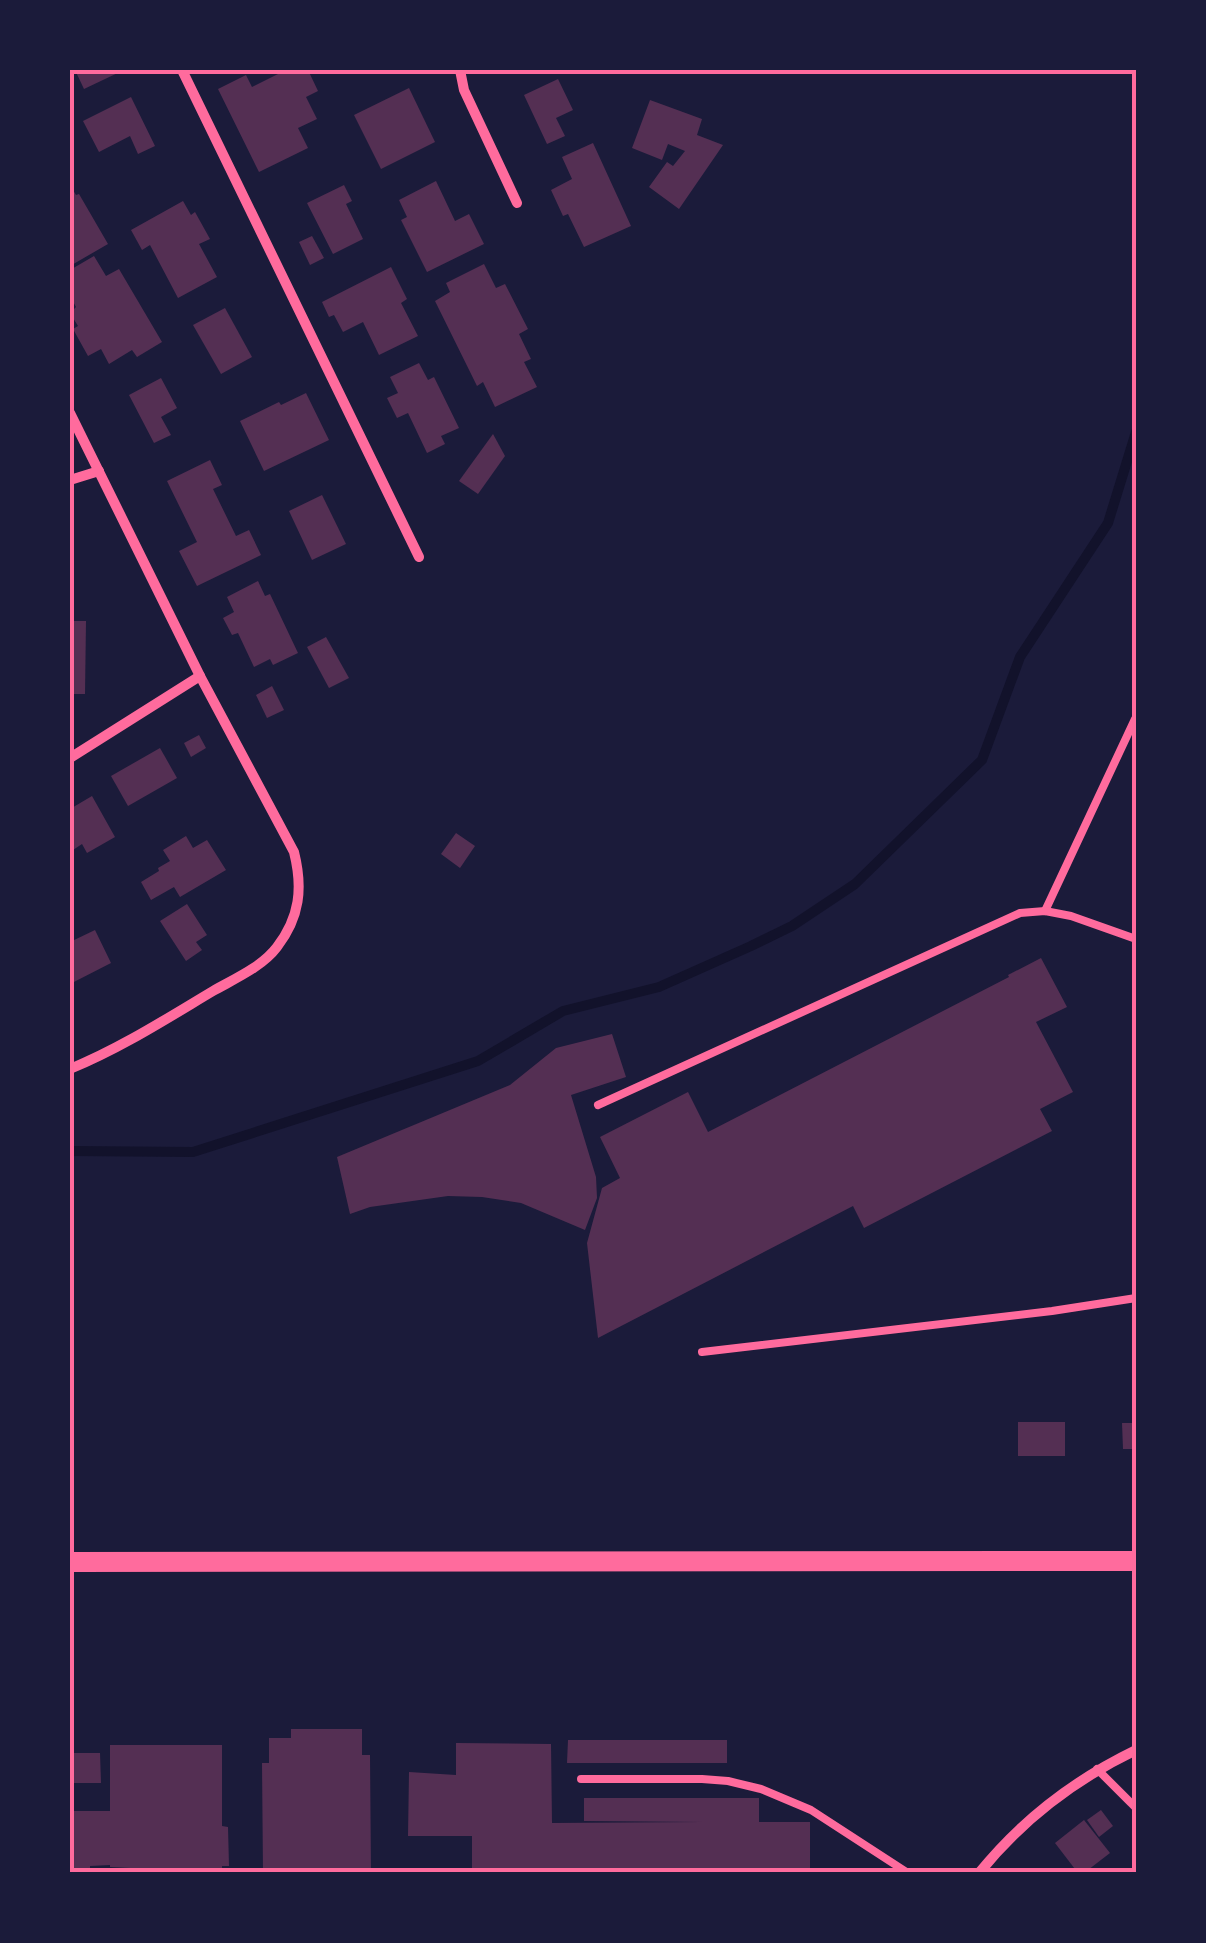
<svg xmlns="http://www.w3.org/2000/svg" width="1206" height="1943" font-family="'Zilla Slab',serif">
<rect width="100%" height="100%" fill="#1b1b3a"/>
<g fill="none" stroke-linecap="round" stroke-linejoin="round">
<path stroke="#12122b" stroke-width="10" d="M70,1151L193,1152L478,1061L563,1011L659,987L751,946L792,926L855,884L982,760L1020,657L1108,523L1136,432"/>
</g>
<g fill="#542f53">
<path d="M75,70H124L84,89Z"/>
<path d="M286,70H308L318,91L306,97L317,119L298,128L308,148L259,172L218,89L246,75L252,87Z"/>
<path d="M558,79L573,110L556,118L565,136L547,144L524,95Z"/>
<path d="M409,88L435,142L381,169L354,115Z"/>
<path d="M131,97L155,146L138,154L130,136L99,152L83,121Z"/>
<path d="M650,100L702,119L697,135L723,145L679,209L649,187L667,162L673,166L685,151L668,144L662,160L632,148Z"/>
<path d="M593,143L631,226L584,247L568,214L563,216L551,190L572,179L562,157Z"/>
<path d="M436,181L455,221L469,214L484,244L427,272L401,220L407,217L399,200Z"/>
<path d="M70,185L76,195L79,194L108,244L70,266Z"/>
<path d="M344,185L352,201L346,204L363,239L333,254L307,203Z"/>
<path d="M183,201L191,215L195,212L210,239L199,244L217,277L178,298L150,245L142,250L131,230Z"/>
<path d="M312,236L324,258L310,265L299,242Z"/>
<path d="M94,256L106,276L119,269L162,342L137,357L132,350L109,364L101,349L88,356L73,329L78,326L70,313L76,307L70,296V270Z"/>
<path d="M484,264L496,288L505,284L528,329L519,334L531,359L524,362L537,387L495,407L483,382L477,386L435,301L450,292L446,283Z"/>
<path d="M391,267L407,299L401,303L418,336L379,355L363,322L343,332L334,315L329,317L322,302Z"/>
<path d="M225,308L252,357L221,374L193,325Z"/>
<path d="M419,363L428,380L434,377L459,428L441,436L445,444L427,453L408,413L397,418L387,398L398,393L390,377Z"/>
<path d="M161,378L177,408L161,417L171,435L154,443L129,395Z"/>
<path d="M306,393L329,440L264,471L240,421L279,402L281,405Z"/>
<path d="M493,434L505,456L478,494L459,481Z"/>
<path d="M210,460L222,485L213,489L236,536L249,530L261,555L197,586L179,551L197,542L167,481Z"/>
<path d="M322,495L346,544L312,560L289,511Z"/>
<path d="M258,581L265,596L270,594L298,653L273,665L270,659L254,667L238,633L232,635L223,618L234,612L227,597Z"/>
<path d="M70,621H86L85,694H70Z"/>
<path d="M326,637L349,678L329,688L307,647Z"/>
<path d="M272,686L284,710L267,718L256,695Z"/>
<path d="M199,735L206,748L191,757L184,743Z"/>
<path d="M160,748L177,778L128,806L111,776Z"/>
<path d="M92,796L115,837L87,853L82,844L70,852V809Z"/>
<path d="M456,833L475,846L460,868L441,854Z"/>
<path d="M186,836L193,848L207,840L226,870L180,897L174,887L151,900L141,882L159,871L158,868L170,861L163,850Z"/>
<path d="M187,904L207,935L196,942L202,950L186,961L160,921Z"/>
<path d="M95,930L111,963L70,984V965L73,964L70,957V942Z"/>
<path d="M1041,958L1067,1007L1036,1022L1073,1092L1040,1109L1052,1131L864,1228L853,1206L598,1338L587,1243L602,1188L620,1178L600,1137L688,1092L708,1132L1009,977L1008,975Z"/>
<path d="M612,1034L626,1077L571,1095L596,1177L597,1198L585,1230L521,1203L482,1197L448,1196L370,1207L350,1214L337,1157L510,1085L556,1048Z"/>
<rect x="1018" y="1422" width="47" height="34"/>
<path d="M1122,1423H1136V1449H1123Z"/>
<path d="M291,1729H362V1755H370L371,1873H263L262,1763H269V1738H291Z"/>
<path d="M568,1740H727V1763H567Z"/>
<path d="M456,1743L551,1744L552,1823L702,1822L584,1821V1798H759V1822H810V1873H472V1836H408L409,1772L456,1775Z"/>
<path d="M110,1745H222V1826L228,1827L229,1866H222V1873H130V1868L110,1867V1865L90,1866V1873H70V1811H110Z"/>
<path d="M70,1753H100L101,1783H70Z"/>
<path d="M1101,1810L1113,1826L1099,1837L1087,1820Z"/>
<path d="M1084,1820L1110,1853L1084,1873H1078L1055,1843Z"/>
</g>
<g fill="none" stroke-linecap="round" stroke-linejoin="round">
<g stroke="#ff6b9d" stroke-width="8">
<path d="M1045,911L1135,719"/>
<path d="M598,1105L1020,913L1045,911L1071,916L1136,939"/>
<path d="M702,1352L1052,1311L1136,1298"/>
<path d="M1097,1769L1136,1808"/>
<path d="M581,1779H702L728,1781L761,1789L811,1810L908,1873"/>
</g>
<g stroke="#ff6b9d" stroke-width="10">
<path d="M182,70L419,557"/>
<path d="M460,70L464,90L517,203"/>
<path d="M70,413L200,676L294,852C303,888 300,917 277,947C262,967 234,979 213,991C166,1019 121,1048 70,1069"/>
<path d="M70,480L99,471"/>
<path d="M70,758L200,676"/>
<path d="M979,1873C1021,1821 1076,1779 1136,1750"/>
</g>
<path stroke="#ff6b9d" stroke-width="20" d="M70,1562L1136,1561"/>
</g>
<rect width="1206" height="1943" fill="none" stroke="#1b1b3a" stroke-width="145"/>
<rect x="72" y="72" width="1062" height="1798" fill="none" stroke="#ff6b9d" stroke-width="4"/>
</svg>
